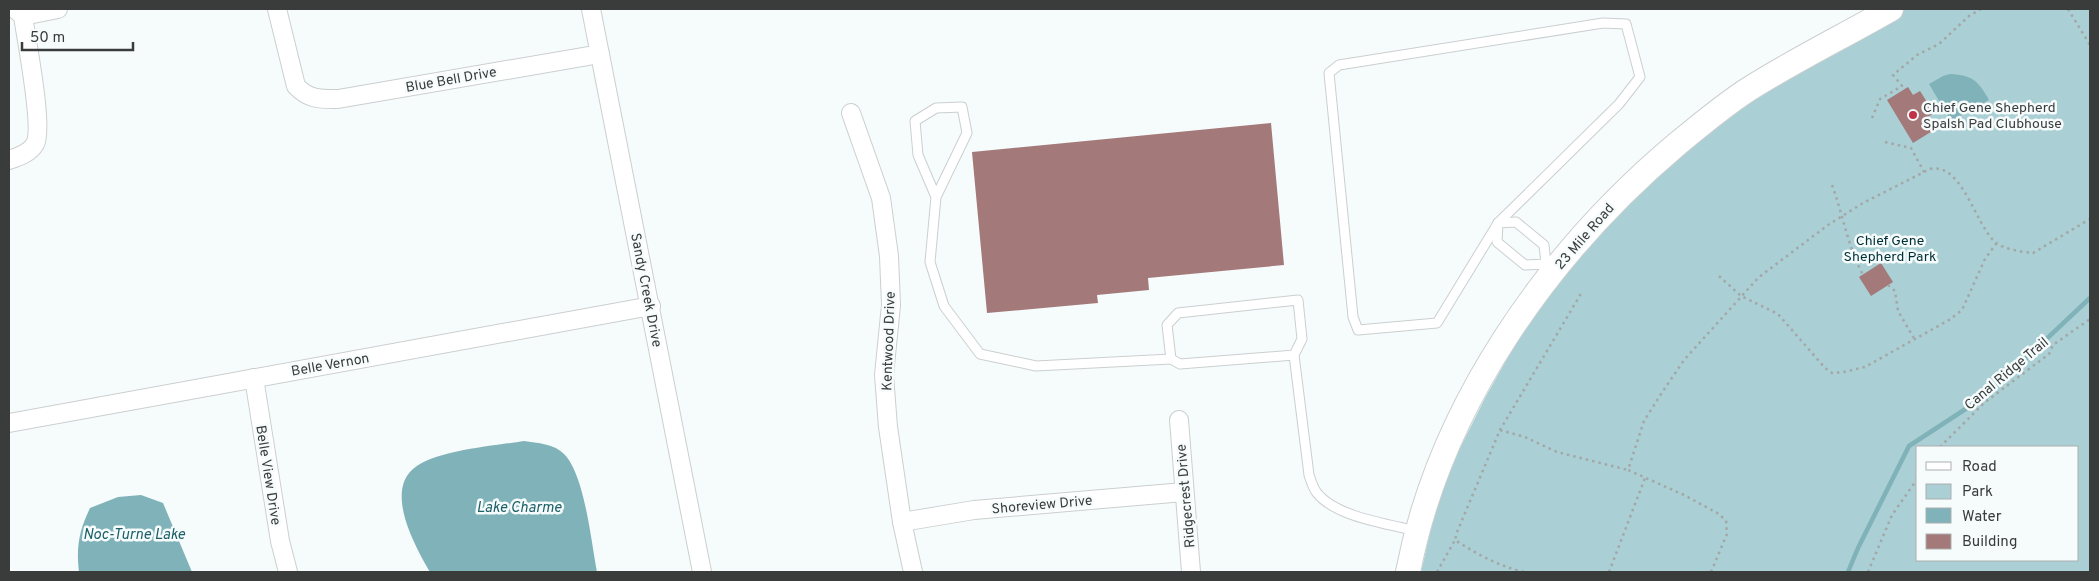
<svg xmlns="http://www.w3.org/2000/svg" width="2099" height="581" font-family="Overpass,sans-serif">
<rect width="100%" height="100%" fill="#f6fbfb"/>
<path fill="#aacfd4" fill-rule="evenodd" d="M1903,9H2090V572H1421L1434,515L1451,466L1485,398L1540,300L1578,251L1716,122ZM1918,447H2078V560H1918Z"/>
<g fill="#80b2b9">
<path d="M1950,74C1973,75 1978,81 1989,100L1951,121L1929,84L1943,76Z"/>
<path d="M524,441C537,443 555,444 564,454C585,475 591,542 597,572H430C416,548 385,493 413,469C435,450 495,446 524,441Z"/>
<path d="M141,495L163,503L192,572H79C76,547 79,531 90,508L118,497Z"/>
</g>
<g fill="none" stroke-linecap="round" stroke-linejoin="round">
<path stroke="#80b2b9" stroke-width="4.5" d="M1848,572L1858,548L1909,446L1987,395L2090,298"/>
</g>
<g fill="#a3797a">
<path d="M1908,87L1913,95L1920,91L1934,113L1926,118L1934,130L1913,143L1887,100Z"/>
<path d="M1271,123L1284,265L1148,278L1149,290L1097,295L1098,303L987,313L972,152Z"/>
<path d="M1881,263L1893,282L1871,296L1859,277Z"/>
</g>
<g fill="none" stroke-linecap="round" stroke-linejoin="round">
<g stroke="#cbcfd0" stroke-width="11">
<g id="lane">
<path d="M1603,23L1626,24L1640,77L1619,104L1498,223L1437,323L1358,330L1353,317L1329,73L1339,65Z"/>
<path d="M936,197L918,155L915,121L936,108L962,107L967,133L936,197L930,262L944,306L980,354L1036,366L1171,359"/>
<path d="M1546,264L1544,245L1516,222L1498,223L1497,242L1525,265L1546,264L1555,270"/>
<path d="M1294,355L1302,339L1298,300L1178,313L1167,325L1171,359L1180,364L1294,355L1309,475C1311,481 1313,488 1317,493C1336,517 1388,524 1417,531"/>
</g>
</g>
<g stroke="#cbcfd0" stroke-width="20">
<g id="street">
<path d="M277,9L296,86C309,100 321,99 338,99L600,54"/>
<path d="M591,9L702,572"/>
<path d="M23,16L58,9"/>
<path d="M851,113L881,198L889,256L891,305L884,375L888,427L902,522L913,572"/>
<path d="M9,160C18,157 30,153 35,144C44,128 26,38 23,16L15,9"/>
<path d="M254,378L280,541L288,572"/>
<path d="M1179,420L1191,572"/>
<path d="M9,423L651,306"/>
<path d="M902,522L974,510L1184,492"/>
</g>
</g>
<g stroke="#cbcfd0" stroke-width="26">
<path id="secondary" d="M1408,572C1440,406 1548,253 1676,145C1699,126 1724,105 1749,89C1795,60 1844,36 1891,9"/>
</g>
<g stroke="#a3a7a7" stroke-width="2.5" stroke-dasharray="2.5 4" stroke-linecap="butt">
<path d="M2068,9L2090,45"/>
<path d="M1872,118L1880,99L1902,86L1893,75L1917,55L1939,44L1969,16L1981,9"/>
<path d="M1885,142L1911,148L1924,172"/>
<path d="M1832,185C1843,215 1848,247 1863,275"/>
<path d="M1719,276L1741,296L1778,314L1825,368L1832,373L1844,372L1865,367L1949,320L1962,310L1985,259L1996,244"/>
<path d="M1888,285L1895,291L1898,311L1915,340"/>
<path d="M1500,430L1525,437L1557,452L1628,470"/>
<path d="M1940,447L1984,403L2049,354L2053,345L2090,319"/>
<path d="M1437,572L1455,540"/>
<path d="M1524,572C1498,566 1477,554 1455,540L1457,532L1500,430L1582,292"/>
<path d="M1609,572L1645,478"/>
<path d="M1711,572L1727,534L1726,521L1719,514L1684,495L1628,470L1644,421L1661,394L1684,360L1759,277L1828,225L1863,203L1930,169C1962,162 1975,224 1995,242C2003,249 2022,252 2033,253L2090,219"/>
<path d="M1868,572L1892,515L1918,478"/>
</g>
<use href="#lane" stroke="#fff" stroke-width="9"/>
<use href="#street" stroke="#fff" stroke-width="18"/>
<use href="#secondary" stroke="#fff" stroke-width="24"/>
</g>
<circle fill="#c23148" stroke="#f6fbfb" stroke-width="2" cx="1913" cy="115" r="5"/>
<g text-anchor="middle" stroke-width="5" stroke-linejoin="round" paint-order="stroke">
<g font-size="14" fill="#3a3c3c" stroke="#f6fbfb">
<text transform="translate(451 79) rotate(-10)" y="5">Blue Bell Drive</text>
<text transform="translate(1584 236) rotate(-49)" y="5">23 Mile Road</text>
<text transform="translate(647 290) rotate(79)" y="5">Sandy Creek Drive</text>
<text transform="translate(888 341) rotate(-88)" y="5">Kentwood Drive</text>
<text transform="translate(330 364) rotate(-10)" y="5">Belle Vernon</text>
<text transform="translate(2006 373) rotate(-40)" y="5">Canal Ridge Trail</text>
<text transform="translate(269 475) rotate(81)" y="5">Belle View Drive</text>
<text transform="translate(1185 496) rotate(-95)" y="5">Ridgecrest Drive</text>
<text transform="translate(1042 504) rotate(-5)" y="5">Shoreview Drive</text>
</g>
<g font-size="14" fill="#3a3c3c" stroke="#f6fbfb" text-anchor="start">
<text x="1923" y="112">Chief Gene Shepherd<tspan x="1923" dy="16">Spalsh Pad Clubhouse</tspan></text>
</g>
<g font-size="14" fill="#003036" stroke="#f6fbfb">
<text x="1890" y="245">Chief Gene<tspan x="1890" dy="16">Shepherd Park</tspan></text>
</g>
<g font-size="15" font-style="italic" fill="#1b5f67" stroke="#f6fbfb">
<text x="519" y="512">Lake Charme</text>
<text x="134" y="539">Noc-Turne Lake</text>
</g>
</g>
<rect width="2099" height="581" fill="none" stroke="#3a3c3c" stroke-width="20"/>
<rect x="1916" y="446" width="162" height="115" fill="#f6fbfb" stroke="#abafaf"/>
<rect x="1926" y="462" width="25" height="8" fill="#ffffff" stroke="#abafaf"/>
<text x="1962" y="471" font-size="15" fill="#3a3c3c">Road</text>
<rect x="1926" y="484" width="25" height="15" fill="#aacfd4" stroke="#abafaf"/>
<text x="1962" y="496" font-size="15" fill="#3a3c3c">Park</text>
<rect x="1926" y="508" width="25" height="15" fill="#80b2b9" stroke="#abafaf"/>
<text x="1962" y="521" font-size="15" fill="#3a3c3c">Water</text>
<rect x="1926" y="534" width="25" height="15" fill="#a3797a" stroke="#abafaf"/>
<text x="1962" y="546" font-size="15" fill="#3a3c3c">Building</text>
<path d="M22 42v8h111v-8" fill="none" stroke="#3a3c3c" stroke-width="2.5"/>
<text x="30" y="42" font-size="15" fill="#3a3c3c" stroke="#f6fbfb" stroke-width="4" paint-order="stroke">50 m</text>
</svg>
